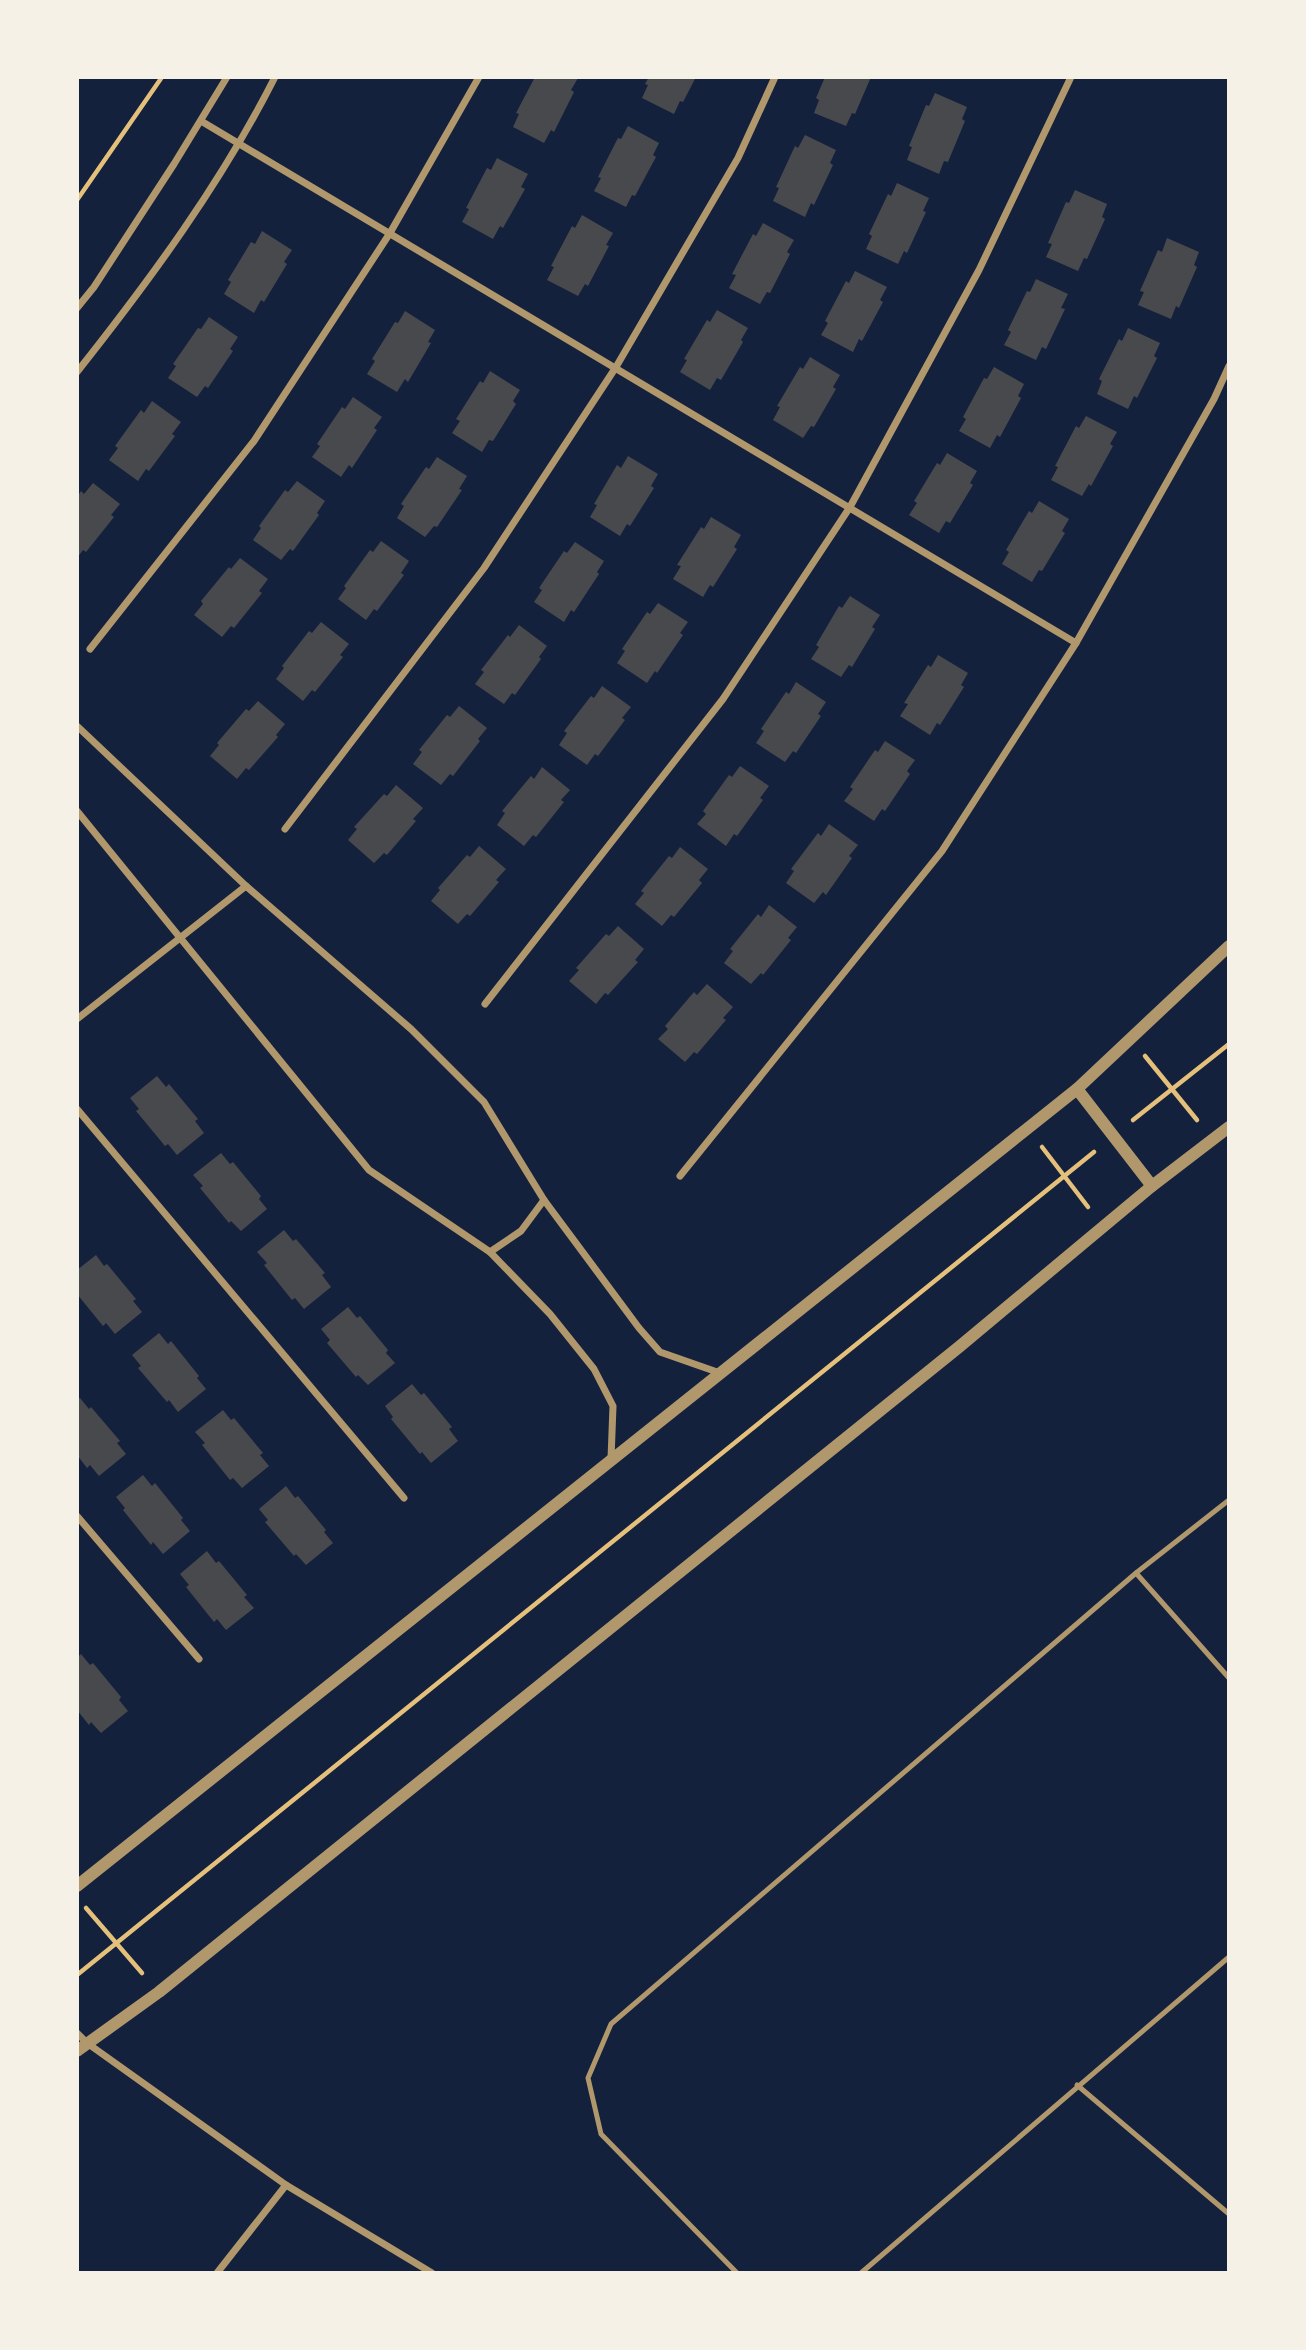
<svg xmlns="http://www.w3.org/2000/svg" width="1306" height="2350" font-family="'Sofia Sans Condensed',sans-serif">
<rect width="100%" height="100%" fill="#14213d"/>
<g fill="#48494c">
<path d="M535,77L578,78L571,90L574,92L554,132L551,130L544,143L513,127L519,114L516,113Z"/>
<path d="M649,77H696L683,102L680,101L674,114L642,98L648,85L645,84Z"/>
<path d="M825,77H871L855,114L852,113L846,126L814,113L819,100L816,98Z"/>
<path d="M935,93L967,107L962,119L965,121L948,162L944,161L939,174L907,160L912,147L909,146L926,105L929,106Z"/>
<path d="M628,126L659,143L653,155L656,157L635,196L632,195L626,207L594,191L601,178L598,177L618,138L621,139Z"/>
<path d="M805,135L836,150L830,163L833,165L814,205L811,203L805,217L773,201L779,188L776,187L795,146L798,148Z"/>
<path d="M497,158L528,174L521,187L525,189L503,228L500,226L493,239L462,222L469,209L466,208L487,168L491,170Z"/>
<path d="M897,183L929,198L923,211L926,212L907,253L904,251L898,264L866,249L872,236L869,234L888,194L891,196Z"/>
<path d="M1075,190L1107,204L1102,217L1105,219L1087,259L1084,258L1078,271L1046,257L1052,244L1048,243L1066,202L1069,203Z"/>
<path d="M582,215L613,233L606,245L609,246L588,286L585,284L578,296L547,280L554,267L551,266L572,226L575,228Z"/>
<path d="M763,223L794,240L787,252L790,254L770,293L767,292L760,304L729,288L736,275L732,274L753,234L756,236Z"/>
<path d="M262,231L292,250L284,262L287,264L264,302L261,300L254,313L224,294L231,282L228,280L251,242L255,244Z"/>
<path d="M1167,238L1199,252L1194,265L1197,267L1179,308L1176,306L1171,319L1138,305L1144,292L1140,291L1158,250L1162,252Z"/>
<path d="M855,271L887,287L880,300L883,302L862,341L859,339L853,352L821,335L828,323L825,321L846,281L849,283Z"/>
<path d="M1036,279L1068,294L1061,308L1065,309L1046,349L1042,347L1036,360L1004,345L1011,332L1008,330L1027,291L1030,292Z"/>
<path d="M717,310L748,328L741,340L743,342L721,380L717,378L710,390L680,372L687,360L684,359L707,320L710,322Z"/>
<path d="M405,311L435,330L428,342L431,343L408,382L405,379L397,392L367,374L375,361L372,359L395,322L398,323Z"/>
<path d="M209,317L238,337L230,349L233,351L208,388L205,386L197,397L168,378L176,366L173,364L198,328L201,329Z"/>
<path d="M1128,328L1160,343L1154,356L1157,358L1137,398L1134,396L1128,409L1097,394L1102,381L1099,379L1119,339L1122,341Z"/>
<path d="M810,357L840,375L833,387L836,389L814,427L811,426L803,438L773,420L780,407L777,406L800,367L803,369Z"/>
<path d="M994,367L1024,384L1018,396L1021,398L1000,437L997,435L990,448L959,431L966,419L963,417L984,378L987,379Z"/>
<path d="M490,371L520,390L513,401L516,404L493,441L489,440L482,452L452,433L460,421L456,419L480,381L483,383Z"/>
<path d="M353,397L382,417L374,428L377,430L352,468L349,465L341,477L312,457L320,446L317,444L342,407L345,409Z"/>
<path d="M152,401L181,422L172,434L175,436L149,471L146,469L138,481L109,460L118,448L115,446L141,410L144,413Z"/>
<path d="M1086,416L1117,432L1110,444L1113,446L1091,486L1089,484L1082,496L1051,480L1058,467L1055,466L1076,426L1079,428Z"/>
<path d="M947,453L977,471L970,483L973,485L950,523L946,521L939,533L909,515L917,503L914,501L937,463L940,465Z"/>
<path d="M628,456L658,474L651,486L654,488L630,526L627,524L620,536L590,517L597,505L594,504L617,465L621,468Z"/>
<path d="M437,457L467,476L459,489L462,490L437,527L434,526L425,537L397,518L404,506L401,504L426,467L429,469Z"/>
<path d="M297,481L325,501L317,513L319,515L293,551L290,549L281,560L253,540L261,528L259,526L285,490L288,492Z"/>
<path d="M93,483L120,504L111,515L114,517L86,552L83,550L77,558V497L81,491L84,494Z"/>
<path d="M1039,501L1069,519L1062,531L1065,533L1042,571L1039,570L1032,582L1002,564L1009,552L1006,550L1029,511L1032,513Z"/>
<path d="M711,517L741,535L734,547L737,549L713,587L710,585L703,597L673,579L681,566L677,565L701,527L704,529Z"/>
<path d="M381,541L409,561L401,573L404,575L377,611L374,609L366,620L338,599L346,588L344,586L370,550L373,552Z"/>
<path d="M575,542L604,561L597,572L599,574L574,612L571,610L564,622L534,602L542,590L539,588L564,551L567,553Z"/>
<path d="M240,558L268,579L259,591L262,593L234,628L231,626L222,637L194,615L203,604L201,601L229,567L231,569Z"/>
<path d="M850,596L880,615L872,627L875,629L852,667L849,665L841,677L811,659L819,647L816,645L839,606L842,608Z"/>
<path d="M658,603L688,622L680,633L683,635L657,673L655,671L647,683L617,663L625,651L622,649L647,612L650,614Z"/>
<path d="M321,622L349,644L340,655L343,657L315,692L312,690L303,701L276,679L284,668L282,666L309,631L312,633Z"/>
<path d="M519,625L547,646L539,657L541,659L515,695L512,693L504,704L475,684L484,672L481,670L508,635L510,637Z"/>
<path d="M938,655L968,673L961,685L964,687L940,725L937,723L930,735L900,716L908,704L904,703L928,665L931,667Z"/>
<path d="M796,682L826,702L818,714L821,716L796,753L793,751L785,762L756,743L764,731L761,729L786,692L789,694Z"/>
<path d="M602,686L631,707L622,718L625,720L598,756L595,754L587,765L559,745L567,733L564,731L591,696L594,698Z"/>
<path d="M258,701L285,724L276,735L278,737L249,770L246,768L237,779L210,756L219,745L217,743L246,709L249,711Z"/>
<path d="M459,706L487,728L478,739L480,741L453,776L450,774L441,785L413,764L422,752L419,750L447,715L450,717Z"/>
<path d="M885,741L915,760L907,771L910,774L885,811L882,809L874,821L844,801L853,789L850,787L875,750L878,752Z"/>
<path d="M740,766L769,786L760,798L763,800L737,836L734,834L726,846L697,824L706,814L703,811L729,775L732,777Z"/>
<path d="M542,767L570,790L561,800L564,802L536,837L533,835L524,846L497,825L505,813L502,811L531,776L534,779Z"/>
<path d="M396,785L423,808L413,819L416,821L387,855L384,853L374,863L348,840L357,829L354,827L384,794L387,796Z"/>
<path d="M829,824L858,845L849,856L852,858L826,895L823,892L814,903L786,883L794,871L791,869L818,833L821,836Z"/>
<path d="M479,846L506,869L496,880L499,882L470,916L467,914L458,924L431,901L440,890L438,888L467,855L470,857Z"/>
<path d="M680,847L708,869L699,880L702,883L674,917L671,915L662,926L635,904L644,893L641,891L669,856L672,858Z"/>
<path d="M769,905L797,927L788,938L791,940L763,975L761,973L751,984L724,963L733,951L730,949L758,914L761,917Z"/>
<path d="M618,926L644,949L635,960L638,962L608,995L605,993L596,1004L569,981L579,970L576,968L606,934L609,936Z"/>
<path d="M707,984L733,1007L723,1018L726,1020L697,1054L694,1052L685,1062L658,1039L668,1029L665,1026L694,992L697,995Z"/>
<path d="M157,1076L166,1087L169,1084L198,1119L195,1121L204,1133L177,1155L168,1144L165,1146L136,1111L139,1109L130,1098Z"/>
<path d="M221,1153L230,1164L233,1162L261,1196L259,1199L267,1209L241,1231L231,1221L229,1223L200,1188L203,1186L193,1175Z"/>
<path d="M284,1230L293,1241L296,1239L325,1273L322,1275L331,1287L304,1309L295,1298L292,1300L264,1265L267,1263L257,1252Z"/>
<path d="M96,1255L104,1266L107,1264L136,1299L133,1301L142,1312L115,1334L106,1323L103,1326L77,1294V1270Z"/>
<path d="M348,1307L357,1318L360,1316L388,1350L386,1353L395,1363L368,1385L358,1375L356,1377L327,1343L330,1340L321,1329Z"/>
<path d="M159,1333L168,1344L171,1341L199,1376L197,1378L206,1389L178,1412L169,1400L167,1402L138,1368L141,1366L132,1355Z"/>
<path d="M412,1384L421,1395L424,1393L452,1427L449,1429L458,1441L431,1463L422,1452L420,1454L391,1419L393,1417L385,1406Z"/>
<path d="M80,1398L89,1409L91,1407L120,1441L117,1443L126,1454L99,1476L90,1465L87,1468L77,1455V1400Z"/>
<path d="M223,1410L231,1420L234,1418L263,1453L260,1455L269,1466L242,1488L233,1478L230,1480L202,1445L205,1443L195,1432Z"/>
<path d="M143,1475L152,1486L155,1483L183,1518L181,1520L190,1531L163,1554L153,1542L151,1545L123,1510L125,1508L116,1497Z"/>
<path d="M286,1486L295,1498L298,1496L326,1530L324,1532L333,1543L306,1565L296,1554L294,1556L265,1522L268,1520L259,1509Z"/>
<path d="M207,1551L216,1563L219,1561L247,1595L244,1597L254,1608L226,1630L217,1619L214,1622L186,1587L189,1585L180,1574Z"/>
<path d="M81,1654L90,1665L93,1663L121,1697L119,1700L128,1711L101,1733L91,1722L89,1725L77,1710V1658Z"/>
</g>
<g fill="none" stroke-linecap="round" stroke-linejoin="round">
<g stroke="#e5c07b" stroke-width="4.5">
<path d="M77,200L162,77"/>
<path d="M1145,1056L1197,1120"/>
<path d="M1133,1120L1229,1044"/>
<path d="M1042,1147L1088,1207"/>
<path d="M86,1908L142,1973"/>
<path d="M77,1975L1094,1152"/>
</g>
<g stroke="#b1986c" stroke-width="5">
<path d="M1136,1573L1229,1678"/>
<path d="M1077,2085L1229,2214"/>
<path d="M737,2273L601,2134L588,2078L611,2024L1136,1573L1229,1500"/>
<path d="M861,2273L1229,1957"/>
</g>
<g stroke="#b1986c" stroke-width="7">
<path d="M201,121L1076,643"/>
<path d="M77,308L94,287L174,164L227,77"/>
<path d="M77,372C150,280 222,182 275,77"/>
<path d="M90,649L254,441L390,233L479,77"/>
<path d="M77,726L246,886L411,1029L484,1102L544,1200L639,1328L660,1352L720,1373"/>
<path d="M77,811L369,1170L490,1252L550,1314L594,1369L613,1406L611,1459"/>
<path d="M285,829L484,568L616,367L738,158L775,77"/>
<path d="M485,1004L723,699L850,507L979,270L1071,77"/>
<path d="M77,1019L246,886"/>
<path d="M77,1109L404,1498"/>
<path d="M680,1176L942,851L1076,643L1214,399L1229,366"/>
<path d="M490,1252L521,1231L544,1200"/>
<path d="M77,1516L199,1659"/>
<path d="M77,2033L87,2043L286,2185L432,2273"/>
<path d="M217,2273L286,2185"/>
</g>
<g stroke="#b1986c" stroke-width="12">
<path d="M1077,1089L1152,1186"/>
<path d="M77,1886L1077,1089L1229,946"/>
<path d="M77,2051L159,1992L959,1347L1152,1186L1229,1127"/>
</g>
</g>
<rect width="1306" height="2350" fill="none" stroke="#f6f1e7" stroke-width="158"/>
</svg>
